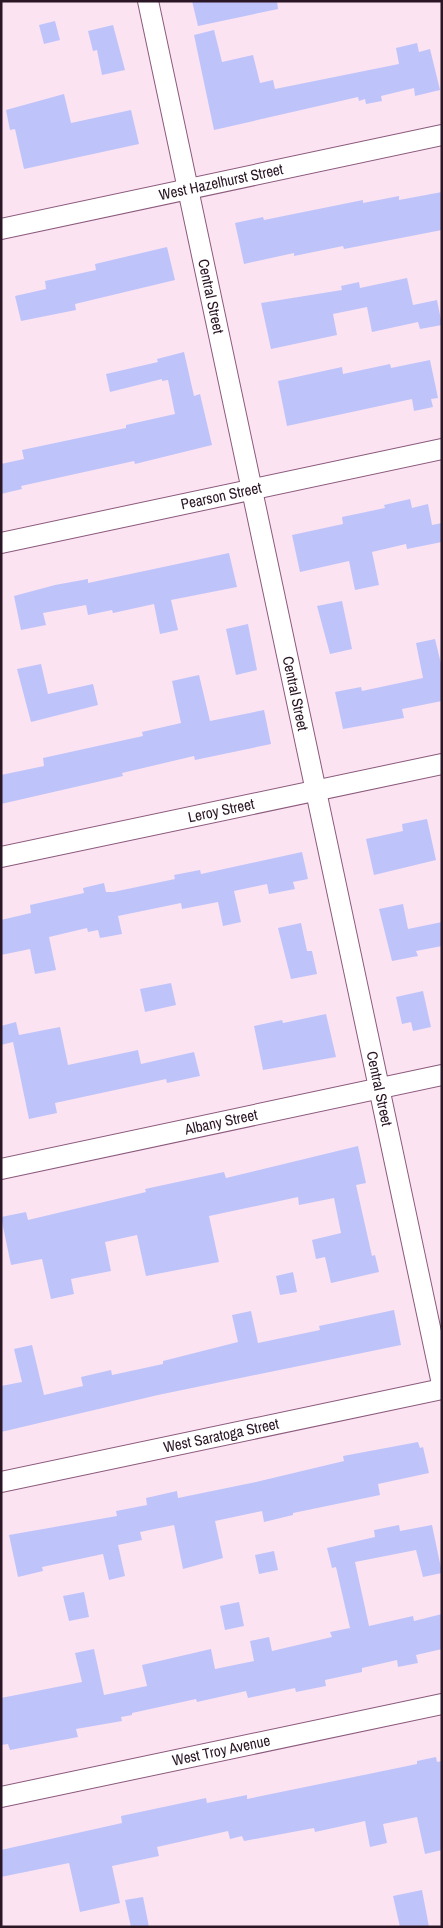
<svg xmlns="http://www.w3.org/2000/svg" width="443" height="1928" font-family="'Archivo Narrow',sans-serif">
<rect width="100%" height="100%" fill="#fbe3f2"/>
<g fill="#bec4fa">
<path d="M192,1H277L278,9L198,26Z"/>
<path d="M55,21L60,40L44,44L39,25Z"/>
<path d="M113,25L125,70L102,75L97,50L93,51L88,31Z"/>
<path d="M214,30L222,62L253,55L260,83L273,80L275,89L399,64L396,48L417,43L419,52L430,49L440,90L415,96L414,88L381,96L382,101L366,104L365,99L359,101L358,97L214,130L194,35Z"/>
<path d="M64,94L71,123L131,110L139,144L24,169L15,129L10,130L6,110Z"/>
<path d="M442,192V230L344,249L343,246L294,256V253L244,264L235,223L263,217L264,220L363,200V203L399,196V200Z"/>
<path d="M167,247L175,280L75,304L76,310L21,321L15,296L46,289L45,281L96,270L95,264Z"/>
<path d="M407,278L413,305L437,300L442,325L420,329L418,322L372,332L367,307L333,314L337,335L271,349L261,303L342,290L341,286L359,282L360,288Z"/>
<path d="M184,352L194,396L200,394L212,445L135,464L134,461L21,486L22,489L1,494V464L24,459L22,450L126,428V425L175,414L168,380L162,381V379L110,392L106,374L158,362L157,359Z"/>
<path d="M430,360L438,398L431,399L433,407L414,411L412,399L287,426L278,381L342,367L343,374L390,364L391,368Z"/>
<path d="M410,499L412,508L428,504L432,525L442,523V542L407,549L406,544L372,552L379,585L355,590L349,561L300,572L292,535L343,524L342,517L385,508L384,505Z"/>
<path d="M229,553L237,587L171,600L178,630L160,634L154,604L113,613L112,610L88,615L86,605L43,613L46,625L21,630L14,596L55,585L88,579V583Z"/>
<path d="M342,601L352,649L330,654L317,606Z"/>
<path d="M248,624L257,670L236,675L226,629Z"/>
<path d="M435,639L442,668V701L402,709L404,718L343,729L335,692L361,687L362,691L423,678L416,643Z"/>
<path d="M41,664L48,694L93,684L98,705L31,722L17,669Z"/>
<path d="M199,675L210,721L264,710L271,744L195,760L194,756L122,773L123,776L1,804V775L44,766L43,758L143,736L142,732L181,723L172,681Z"/>
<path d="M427,819L436,860L374,875L366,839L403,831L402,824Z"/>
<path d="M302,852L308,879L293,882L295,889L269,894L267,884L234,891L241,922L223,926L218,902L182,909L181,903L118,916L122,934L100,938L98,930L88,932L87,928L49,937L56,970L35,974L30,949L1,955V920L31,913L30,905L84,893L83,888L104,883L106,892H113L175,879L174,875L200,870L201,874Z"/>
<path d="M403,904L408,929L442,922V946L416,951L418,956L392,961L379,909Z"/>
<path d="M301,923L307,951H312L317,974L291,979L278,928Z"/>
<path d="M171,983L176,1005L145,1012L140,989Z"/>
<path d="M423,991L431,1027L413,1031L411,1022L402,1024L396,997Z"/>
<path d="M326,1014L336,1057L263,1070L254,1026L282,1020L283,1023Z"/>
<path d="M16,1022L19,1035L60,1027L68,1065L138,1050L141,1064L194,1052L200,1076L167,1083L166,1079L55,1103L57,1113L29,1119L13,1042L1,1045V1026Z"/>
<path d="M358,1146L366,1183L356,1185L372,1256L375,1255L379,1272L331,1283L325,1257L316,1259L312,1240L341,1233L334,1198L299,1205L298,1197L209,1216L219,1262L146,1276L137,1235L105,1242L111,1271L71,1279L74,1294L51,1299L42,1259L11,1265L1,1217L26,1212L28,1220L146,1192L145,1189L224,1172L226,1178Z"/>
<path d="M293,1272L297,1292L280,1295L276,1276Z"/>
<path d="M394,1310L401,1345L158,1395L1,1432V1386L22,1382L14,1349L32,1345L44,1395L83,1386L81,1377L111,1370L112,1375L163,1364V1361L238,1342L232,1315L251,1311L258,1343L320,1330L319,1326Z"/>
<path d="M418,1442L420,1448L423,1447L429,1473L378,1484L380,1495L293,1513V1515L264,1522L262,1511L215,1521L223,1558L183,1569L174,1525L140,1532L142,1540L118,1545L125,1576L109,1580L103,1554L42,1567L43,1571L18,1577L9,1535L117,1516L116,1511L147,1505L146,1498L177,1491L178,1498L256,1482L344,1461L343,1456Z"/>
<path d="M399,1525L400,1531L432,1525L442,1573L423,1577L416,1550L355,1562L369,1626L413,1616L414,1621L442,1614V1649L416,1655L418,1663L398,1667L397,1660L362,1668V1672L325,1680L326,1686L296,1692L295,1688L248,1698L246,1691L197,1702L196,1699L132,1713V1715L121,1717L122,1721L76,1729L78,1737L10,1750L8,1744L1,1745V1698L82,1682L75,1653L94,1649L104,1695L147,1686L142,1665L211,1649L215,1669L254,1661L250,1641L269,1637L272,1651L332,1637L330,1632L350,1628L336,1567L332,1568L327,1548L375,1537L374,1530Z"/>
<path d="M274,1551L278,1570L259,1574L255,1555Z"/>
<path d="M84,1592L89,1617L69,1621L63,1596Z"/>
<path d="M239,1602L244,1626L225,1630L220,1606Z"/>
<path d="M436,1757L437,1762L442,1761V1850L425,1854L417,1817L383,1824L387,1843L370,1847L365,1821L315,1832L314,1828L244,1841L242,1836L230,1839L228,1831L157,1847L159,1856L112,1866L120,1903L80,1912L69,1863L1,1877V1850L122,1823L121,1816L206,1798L207,1803L247,1795V1799L417,1764V1761Z"/>
<path d="M422,1890L429,1927H400L393,1896Z"/>
<path d="M143,1897L149,1927H131L125,1900Z"/>
</g>
<g fill="none" stroke-linecap="round" stroke-linejoin="round">
<g stroke="#8b5a7c" stroke-width="22">
<g id="street">
<path id="s1" d="M148,1L442,1384"/>
<path id="s2" d="M1,229L442,135"/>
<path id="s3" d="M1,543L442,449"/>
<path id="s4" d="M1,857L442,764"/>
<path id="s5" d="M1,1169L442,1075"/>
<path id="s6" d="M1,1482L442,1389"/>
<path id="s7" d="M1,1797L442,1704"/>
</g>
</g>
<use href="#street" stroke="#fff" stroke-width="20"/>
</g>
<g text-anchor="middle" stroke-width="4" stroke-linejoin="round" paint-order="stroke">
<g font-size="15" fill="#2a1624" stroke="#f8f8f8">
<text dy="5" stroke="none"><textPath href="#s2" startOffset="225">West Hazelhurst Street</textPath></text>
<text dy="5" stroke="none"><textPath href="#s1" startOffset="302">Central Street</textPath></text>
<text dy="5" stroke="none"><textPath href="#s3" startOffset="225">Pearson Street</textPath></text>
<text dy="5" stroke="none"><textPath href="#s1" startOffset="708">Central Street</textPath></text>
<text dy="5" stroke="none"><textPath href="#s4" startOffset="225">Leroy Street</textPath></text>
<text dy="5" stroke="none"><textPath href="#s1" startOffset="1112">Central Street</textPath></text>
<text dy="5" stroke="none"><textPath href="#s5" startOffset="225">Albany Street</textPath></text>
<text dy="5" stroke="none"><textPath href="#s6" startOffset="225">West Saratoga Street</textPath></text>
<text dy="5" stroke="none"><textPath href="#s7" startOffset="225">West Troy Avenue</textPath></text>
</g>
</g>
<rect width="443" height="1928" fill="none" stroke="#2a1624" stroke-width="5"/>
</svg>
